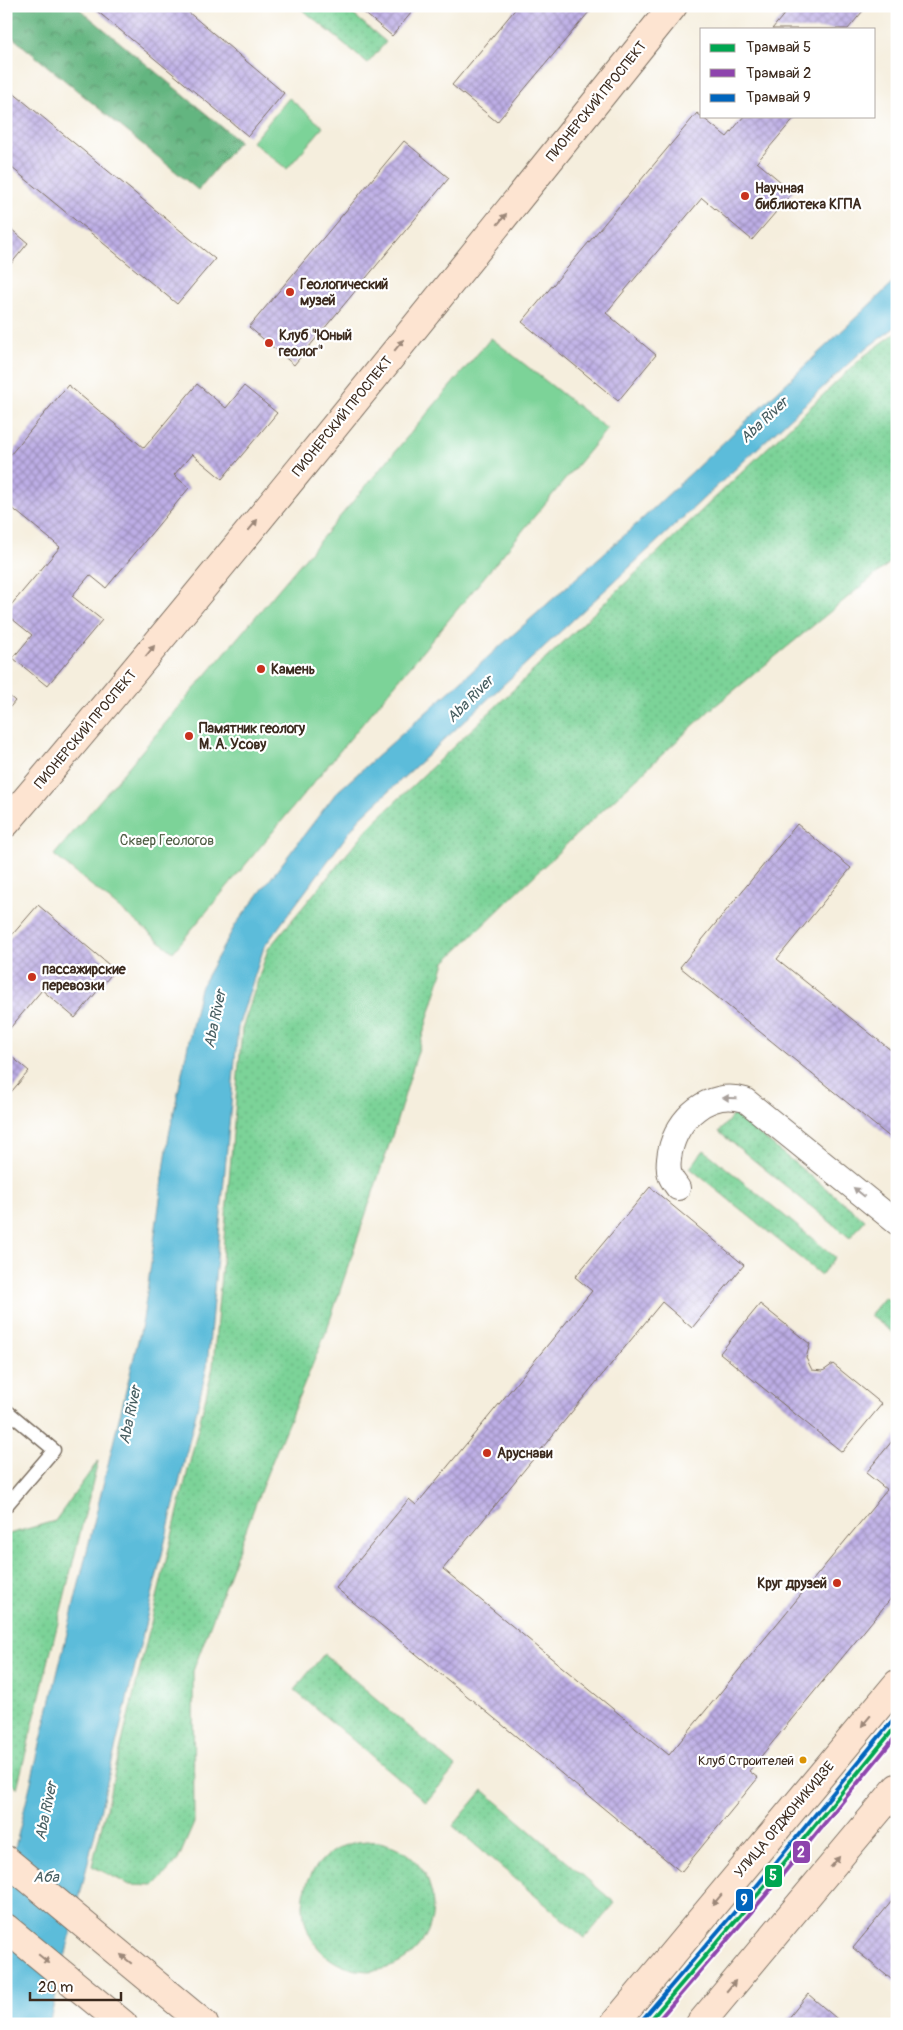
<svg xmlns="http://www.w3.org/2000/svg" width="903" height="2030" font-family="Pangolin,sans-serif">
<defs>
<pattern id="grass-dots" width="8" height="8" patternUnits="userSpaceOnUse" patternTransform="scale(1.25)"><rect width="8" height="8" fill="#7bd398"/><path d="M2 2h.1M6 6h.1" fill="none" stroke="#6bb583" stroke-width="1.8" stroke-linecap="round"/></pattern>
<pattern id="forest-crowns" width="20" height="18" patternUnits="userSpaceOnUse" patternTransform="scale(1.25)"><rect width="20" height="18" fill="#64b580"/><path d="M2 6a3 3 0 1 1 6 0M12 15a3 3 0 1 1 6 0" fill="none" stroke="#549368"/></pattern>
<pattern id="building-cross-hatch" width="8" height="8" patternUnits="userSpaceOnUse" patternTransform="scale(1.25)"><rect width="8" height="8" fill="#bdaee6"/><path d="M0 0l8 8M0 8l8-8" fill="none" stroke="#9b8eba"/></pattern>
</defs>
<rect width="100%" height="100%" fill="#fff"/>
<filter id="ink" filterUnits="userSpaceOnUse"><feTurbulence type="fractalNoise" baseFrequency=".02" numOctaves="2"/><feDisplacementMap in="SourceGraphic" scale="10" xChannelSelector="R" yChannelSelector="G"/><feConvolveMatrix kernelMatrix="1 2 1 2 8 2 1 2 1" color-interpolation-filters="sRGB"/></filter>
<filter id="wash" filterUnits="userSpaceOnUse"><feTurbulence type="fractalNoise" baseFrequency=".0096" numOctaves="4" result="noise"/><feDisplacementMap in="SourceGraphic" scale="20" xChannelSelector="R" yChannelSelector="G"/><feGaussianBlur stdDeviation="1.12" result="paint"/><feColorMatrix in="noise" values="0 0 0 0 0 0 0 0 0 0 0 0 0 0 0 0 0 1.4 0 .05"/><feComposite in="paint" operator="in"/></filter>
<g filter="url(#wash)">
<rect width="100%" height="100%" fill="#f5eedd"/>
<g fill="url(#grass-dots)" stroke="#5b7e5b">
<path d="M298,6H343L386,42L368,63Z"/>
<path d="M897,332V557L710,710L576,835L445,962L394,1130L326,1332L266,1476L193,1671L194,1823L178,1860L154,1886L130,1885L92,1866L213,1367L242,1029L268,949L370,826L864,356Z"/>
<path d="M734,1114L865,1220L850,1238L719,1132Z"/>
<path d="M704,1150L835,1257L821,1275L690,1168Z"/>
<path d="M885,1297L897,1306V1336L870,1315Z"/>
<path d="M98,1461L17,1788L6,1779V1538L9,1534L55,1521Z"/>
<path d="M324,1654L456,1767L426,1802L294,1690Z"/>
<path d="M483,1790L615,1903L585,1938L453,1826Z"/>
<circle cx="368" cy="1906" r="65"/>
</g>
<path fill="url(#forest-crowns)" stroke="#50704f" d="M9,6H76L239,141L198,190L6,32V9Z"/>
<g fill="#7bd398" stroke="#5b7e5b">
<path d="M289,98L323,127L287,169L252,142Z"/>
<path d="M491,338L607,429L173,952L54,855Z"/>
</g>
<path fill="#5bbcda" stroke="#4b737c" d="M897,279V326L861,352L359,819L264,947L238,1027L207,1367L49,2024H6V1885L143,1320L169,1135L200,988L236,924L336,793L640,521Z"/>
<g id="blocks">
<g fill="url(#building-cross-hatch)">
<path d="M91,6H181L284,93L248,136Z"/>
<path d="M356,6H417L392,36Z"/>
<path d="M518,6H594L497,122L452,85Z"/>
<path d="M791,6H867L848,29H772Z"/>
<path d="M6,87L215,259L177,304L6,163Z"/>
<path d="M697,113L727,137L744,116H796L757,162L793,192L752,240L702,198L606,313L656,355L618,401L522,322Z"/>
<path d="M404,141L449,178L294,365L249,327Z"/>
<path d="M6,225L28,243L6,270Z"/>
<path d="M197,384L226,408L244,386L277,413L222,479L192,454L174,475L189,488L106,588L90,575L72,596L102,620L47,686L13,658L32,635L6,614V611L60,547L6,503V460L68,385L144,448Z"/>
<path d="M6,693L15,701L6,712Z"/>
<path d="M797,824L851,868L777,959L897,1055V1143L680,967Z"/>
<path d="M38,905L115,970L75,1018L42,990L6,1033V942Z"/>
<path d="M6,1052L29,1071L6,1098Z"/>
<path d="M650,1187L744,1265L692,1328L662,1302L443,1569L669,1755L887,1490L866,1473L897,1435V1591L749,1771L758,1778L681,1872L336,1588L409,1499L416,1505L592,1291L575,1277Z"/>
<path d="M760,1304L810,1344L806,1358L812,1370L823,1371L833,1364L882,1404L842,1452L720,1353Z"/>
<path d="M897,1895V1984L853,1948Z"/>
<path d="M808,1994L843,2024H784Z"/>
</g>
</g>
</g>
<g filter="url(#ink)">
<use href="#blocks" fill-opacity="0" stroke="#7c6f61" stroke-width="1"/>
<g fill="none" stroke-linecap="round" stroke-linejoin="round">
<g stroke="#7c6f61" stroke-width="15">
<path id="lane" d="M6,1410L54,1450L6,1506"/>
</g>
<g stroke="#7c6f61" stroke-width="26">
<path id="street" d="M678,1188C675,1184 671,1179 670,1175C667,1167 669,1159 670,1152C677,1118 709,1089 745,1100L897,1223"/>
</g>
<g stroke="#7c6f61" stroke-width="30">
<g id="secondary">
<path d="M6,823C234,555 453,280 673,6"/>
<path d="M6,1860L204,2024"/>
<path d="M6,1928L123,2024"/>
<path d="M614,2024L897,1684"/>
<path d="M700,2024L897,1788"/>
</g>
</g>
<use href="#lane" stroke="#fff" stroke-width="12"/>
<use href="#street" stroke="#fff" stroke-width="24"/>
<use href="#secondary" stroke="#fde4d1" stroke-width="28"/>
<g stroke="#fff" stroke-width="8">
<path id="tram-1" d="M647,2024L760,1892L897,1725"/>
</g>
<g stroke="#fff" stroke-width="8">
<path id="tram-2" d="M655,2024L765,1896L897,1735"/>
</g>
<g stroke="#fff" stroke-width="8">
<path id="tram-3" d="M642,2020L755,1888L892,1721"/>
</g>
<use href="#tram-1" stroke="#00a651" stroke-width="4"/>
<use href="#tram-2" stroke="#8e44ad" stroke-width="4"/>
<use href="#tram-3" stroke="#0065bd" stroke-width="4"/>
</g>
<defs><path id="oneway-solid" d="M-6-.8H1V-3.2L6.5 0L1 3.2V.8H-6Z" transform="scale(1.25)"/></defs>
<g fill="#9c8778">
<use href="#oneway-solid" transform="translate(502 219) rotate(-51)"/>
<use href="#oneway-solid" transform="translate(399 345) rotate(-51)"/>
<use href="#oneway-solid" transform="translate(253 525) rotate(-51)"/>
<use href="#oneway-solid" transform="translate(150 651) rotate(-51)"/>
<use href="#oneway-solid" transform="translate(866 1721) rotate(130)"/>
<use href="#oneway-solid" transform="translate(835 1862) rotate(-50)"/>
<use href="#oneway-solid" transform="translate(717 1900) rotate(130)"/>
<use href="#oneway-solid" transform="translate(44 1959) rotate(39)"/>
<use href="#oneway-solid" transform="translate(126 1959) rotate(-140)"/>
<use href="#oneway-solid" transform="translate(731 1986) rotate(-50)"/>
</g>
<g fill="#a79f9a">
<use href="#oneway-solid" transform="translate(730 1098) rotate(-179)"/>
<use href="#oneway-solid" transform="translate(859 1192) rotate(-141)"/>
</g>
</g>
<g fill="#c8321e" stroke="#fff" stroke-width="2">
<circle cx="745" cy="196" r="5"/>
<circle cx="290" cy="292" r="5"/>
<circle cx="269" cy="343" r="5"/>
<circle cx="261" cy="669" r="5"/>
<circle cx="189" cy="736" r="5"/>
<circle cx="32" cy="977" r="5"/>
<circle cx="487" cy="1453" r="5"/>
<circle cx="837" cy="1583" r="5"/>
</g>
<circle fill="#db9304" stroke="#fff" stroke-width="2" cx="803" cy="1760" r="4.5"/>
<g text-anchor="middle" stroke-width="4.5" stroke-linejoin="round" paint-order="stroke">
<g font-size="13" fill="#3b2a1e" stroke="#fff" text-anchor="end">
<text x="794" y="1765">Клуб Строителей</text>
</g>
<g font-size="14" fill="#3b2a1e" stroke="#fff">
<text transform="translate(596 101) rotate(-51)" y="5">ПИОНЕРСКИЙ ПРОСПЕКТ</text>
<text transform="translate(342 416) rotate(-51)" y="5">ПИОНЕРСКИЙ ПРОСПЕКТ</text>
<text transform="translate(85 729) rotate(-50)" y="5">ПИОНЕРСКИЙ ПРОСПЕКТ</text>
<text transform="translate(784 1819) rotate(-50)" y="5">УЛИЦА ОРДЖОНИКИДЗЕ</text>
</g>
<g font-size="14" font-weight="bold" fill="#3b2a1e" stroke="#fff" text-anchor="start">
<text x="755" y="193">Научная<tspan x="755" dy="16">библиотека КГПА</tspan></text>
<text x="300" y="289">Геологический<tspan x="300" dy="16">музей</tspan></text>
<text x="279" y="340">Клуб "Юный<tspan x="279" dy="16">геолог"</tspan></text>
<text x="271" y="674">Камень</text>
<text x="199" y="733">Памятник геологу<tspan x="199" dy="16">М. А. Усову</tspan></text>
<text x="42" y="974">пассажирские<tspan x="42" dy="16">перевозки</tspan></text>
<text x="497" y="1458">Аруснави</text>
<text x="827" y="1588" text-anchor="end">Круг друзей</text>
</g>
<g font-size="14" fill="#4e5d43" stroke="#fff">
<text x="167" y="845">Сквер Геологов</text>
</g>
<g font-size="15" font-style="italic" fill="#465d60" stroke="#fff">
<text transform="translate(764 420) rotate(-43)" y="5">Aba River</text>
<text transform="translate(470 699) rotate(-45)" y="5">Aba River</text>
<text transform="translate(215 1019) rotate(-78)" y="5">Aba River</text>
<text transform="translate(130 1415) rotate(-78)" y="5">Aba River</text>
<text transform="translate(46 1811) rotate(-78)" y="5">Aba River</text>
<text x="46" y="1882">Аба</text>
</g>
</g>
<g stroke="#fff" stroke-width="2">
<rect x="792" y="1840" width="19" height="24" rx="5" fill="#8e44ad"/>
<rect x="764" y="1864" width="19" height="24" rx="5" fill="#00a651"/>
<rect x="735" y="1888" width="19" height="24" rx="5" fill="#0065bd"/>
</g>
<g font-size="14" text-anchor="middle" font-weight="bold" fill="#fff">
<text x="801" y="1857">2</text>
<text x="773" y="1880">5</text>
<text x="744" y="1905">9</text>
</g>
<rect width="903" height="2030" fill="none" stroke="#fff" stroke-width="25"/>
<rect x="700" y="28" width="175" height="90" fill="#ffffff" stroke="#b1aaa5"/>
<rect x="710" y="44" width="25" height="8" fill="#00a651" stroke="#b1aaa5"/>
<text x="746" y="52" font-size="15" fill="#3b2a1e">Трамвай 5</text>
<rect x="710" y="69" width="25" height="8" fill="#8e44ad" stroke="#b1aaa5"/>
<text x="746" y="78" font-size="15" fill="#3b2a1e">Трамвай 2</text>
<rect x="710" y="94" width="25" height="8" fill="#0065bd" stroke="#b1aaa5"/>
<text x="746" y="102" font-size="15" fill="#3b2a1e">Трамвай 9</text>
<path d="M30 1992v8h91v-8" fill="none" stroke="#3b2a1e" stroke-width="2.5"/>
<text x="38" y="1992" font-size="15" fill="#3b2a1e" stroke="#ffffff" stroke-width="4" paint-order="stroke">20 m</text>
</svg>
